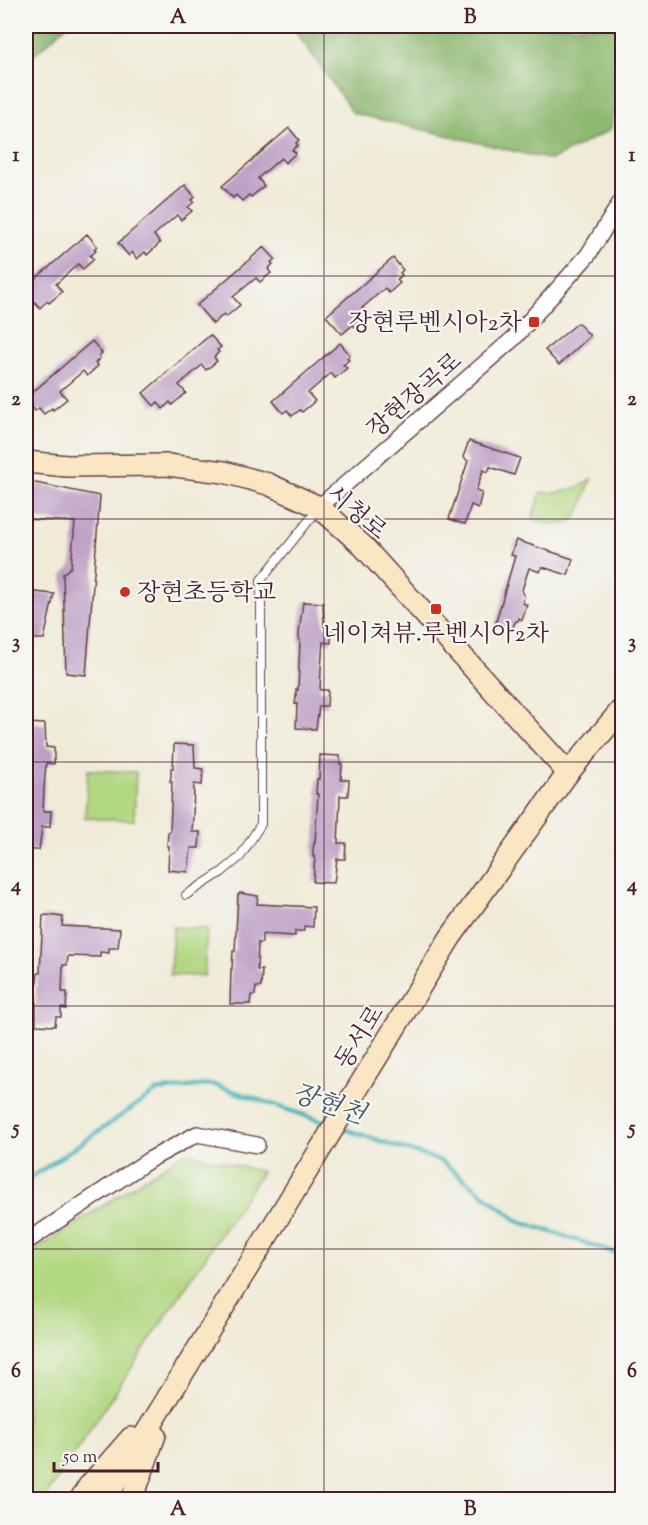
<svg xmlns="http://www.w3.org/2000/svg" width="648" height="1525" font-family="'Sorts Mill Goudy','Noto Serif KR',serif">
<rect width="100%" height="100%" fill="#f6f6f2"/>
<filter id="ink" filterUnits="userSpaceOnUse"><feTurbulence type="fractalNoise" baseFrequency=".0167" numOctaves="2"/><feDisplacementMap in="SourceGraphic" scale="12" xChannelSelector="R" yChannelSelector="G"/><feConvolveMatrix kernelMatrix="1 2 1 2 8 2 1 2 1" color-interpolation-filters="sRGB"/></filter>
<filter id="wash" filterUnits="userSpaceOnUse"><feTurbulence type="fractalNoise" baseFrequency=".008" numOctaves="4" result="noise"/><feDisplacementMap in="SourceGraphic" scale="24" xChannelSelector="R" yChannelSelector="G"/><feGaussianBlur stdDeviation="1.35" result="paint"/><feColorMatrix in="noise" values="0 0 0 0 0 0 0 0 0 0 0 0 0 0 0 0 0 1.4 0 .05"/><feComposite in="paint" operator="in"/></filter>
<g filter="url(#wash)">
<rect width="100%" height="100%" fill="#efebd7"/>
<g fill="#b2d882" stroke="#7e7c56" stroke-width="1.5">
<path d="M591,479C577,519 579,533 532,519L541,492C560,495 575,490 591,479Z"/>
<path d="M88,770L136,772L134,820L85,818Z"/>
<path d="M173,927L207,929L204,976L170,975Z"/>
<path d="M185,1152L262,1172L44,1499H26V1256Z"/>
</g>
<g fill="#8db870" stroke="#6c6c4e" stroke-width="1.5">
<path d="M26,26H66L26,62Z"/>
<path d="M292,26H622V90L610,130L551,160L353,113Z"/>
</g>
<g fill="none" stroke-linecap="round" stroke-linejoin="round">
<g stroke="#40b1b8" stroke-width="4.5">
<path d="M341,1128L441,1161L518,1221L622,1255"/>
<path d="M26,1181L157,1091L212,1084L330,1124"/>
</g>
</g>
<g id="blocks">
<g fill="#bd9fc5">
<path d="M289,128L299,140L296,143L298,145L292,150L296,153L285,163L281,158L258,178L264,186L251,197L249,195L242,201L236,195L233,198L222,186Z"/>
<path d="M185,185L195,197L192,200L194,202L188,207L192,211L181,220L177,215L154,235L160,243L147,255L145,252L137,259L132,252L129,256L118,243Z"/>
<path d="M87,234L97,246L94,249L96,251L90,256L94,259L83,269L78,264L56,284L62,292L49,303L47,301L40,308L34,301L30,304L26,299V287Z"/>
<path d="M264,247L275,259L271,262L273,264L268,269L271,273L260,282L256,278L233,297L240,305L226,317L224,314L213,324L197,305Z"/>
<path d="M393,258L403,270L400,273L402,275L397,280L400,283L389,293L385,288L362,308L368,315L355,327L353,325L342,334L326,316Z"/>
<path d="M578,323L590,336L559,365L545,350Z"/>
<path d="M210,335L221,347L217,350L219,352L214,357L217,361L206,370L202,365L179,385L186,393L172,405L170,402L163,409L158,402L154,406L143,393Z"/>
<path d="M92,341L102,353L99,356L100,358L95,363L98,366L87,376L83,371L60,391L67,399L53,410L52,408L44,414L39,408L35,411L26,398Z"/>
<path d="M340,343L350,355L347,358L349,360L343,365L347,368L335,378L331,373L308,393L315,401L302,412L300,410L292,416L287,410L283,413L273,401Z"/>
<path d="M469,441L520,458L514,475L490,467L488,472L483,470L476,491L482,493L478,508L471,505L465,524L449,519L468,461L463,457Z"/>
<path d="M26,481L100,496L86,675L66,673L63,574L71,567L75,522L26,519Z"/>
<path d="M516,540L573,559L568,575L542,567L540,572L529,568L522,590L524,595L523,603L527,605L522,620L519,618L518,621H516L511,630L495,625L515,556L511,555Z"/>
<path d="M26,591L54,594L44,639H26Z"/>
<path d="M303,602L323,603L324,626L332,627L331,643L323,642L321,668L320,690H328L327,706H319L316,729L296,728L297,704H295L296,697V689L298,690L300,640H299V633Z"/>
<path d="M26,723L45,724L46,747L54,748V764L46,763L44,789L43,811H51L50,827H42L39,850H26Z"/>
<path d="M174,744L194,745L195,768L203,769L202,785L194,784L193,816L192,832H200L199,848H191L188,872L168,870L169,846H167L168,832H170L172,782H170L171,775V768H173Z"/>
<path d="M320,755L340,756V764H342L341,780H349L348,796H340L339,822L338,843H346L345,859H337L334,883L313,882L315,857H313V850L314,843H315L318,794H316L317,779H319Z"/>
<path d="M240,893L258,896L257,904L314,907L313,927L304,926V931H295V936L262,934V943H258L257,970H262L261,987H256L255,995H251L250,1004H230L231,969H232L233,951H235L238,895Z"/>
<path d="M46,915L63,917L62,926L120,929L118,948H109V953L100,952V957L68,956L67,965H63L62,992H67L66,1009L61,1008V1017H56L55,1026L36,1025V990L38,973H40L43,916Z"/>
</g>
</g>
</g>
<g filter="url(#ink)">
<use href="#blocks" fill-opacity="0" stroke="#633e45" stroke-width="1.5"/>
<g fill="none" stroke-linecap="round" stroke-linejoin="round">
<g stroke="#633e45" stroke-width="10">
<path id="lane" d="M186,895L222,872L240,857L261,824V580L319,508"/>
</g>
<g stroke="#633e45" stroke-width="18">
<g id="street">
<path d="M319,507L514,338L588,255L622,200"/>
<path d="M26,1242L149,1160L197,1134L257,1145"/>
</g>
</g>
<g stroke="#633e45" stroke-width="24">
<g id="secondary">
<path d="M26,462L67,466L167,465L224,472L268,484L319,507L362,545L568,773"/>
<path d="M80,1500L89,1486L131,1438"/>
<path d="M105,1500L450,938L568,773L622,709"/>
<path d="M132,1500L155,1435"/>
</g>
</g>
<use href="#lane" stroke="#fff" stroke-width="8"/>
<use href="#street" stroke="#fff" stroke-width="15"/>
<use href="#secondary" stroke="#fbe6c4" stroke-width="21"/>
</g>
</g>
<path fill="none" stroke="#4a1f2b" stroke-width="1.5" stroke-opacity="0.55" d="M324,26V1500M26,276H622M26,519H622M26,762H622M26,1006H622M26,1249H622"/>
<g fill="#c8321e" stroke="#f6f6f2" stroke-width="2">
<rect x="528" y="316" width="12" height="12" rx="3"/>
<circle cx="125" cy="592" r="6"/>
<rect x="430" y="603" width="12" height="12" rx="3"/>
</g>
<g text-anchor="middle" stroke-width="4.5" stroke-linejoin="round" paint-order="stroke">
<g font-size="24" fill="#4a1f2b" stroke="#f6f6f2" text-anchor="end">
<text x="522" y="330">장현루벤시아2차</text>
<text x="137" y="600" text-anchor="start">장현초등학교</text>
<text x="436" y="641" text-anchor="middle">네이쳐뷰.루벤시아2차</text>
</g>
<g font-size="24" fill="#4a1f2b" stroke="#f6f6f2">
<text transform="translate(414 395) rotate(-41)" y="8">장현장곡로</text>
<text transform="translate(357 512) rotate(40)" y="8">시청로</text>
<text transform="translate(359 1037) rotate(-58)" y="8">동서로</text>
</g>
<g font-size="26" font-style="italic" fill="#465963" stroke="#f6f6f2">
<text transform="translate(329 1103) rotate(19)" y="9">장현천</text>
</g>
</g>
<rect width="648" height="1525" fill="none" stroke="#f6f6f2" stroke-width="66"/>
<path d="M54 1462v9h104v-9" fill="none" stroke="#4a1f2b" stroke-width="3"/>
<text x="63" y="1462" font-size="18" fill="#4a1f2b" stroke="#f6f6f2" stroke-width="4.5" paint-order="stroke">50 m</text>
<rect x="33" y="33" width="582" height="1459" fill="none" stroke="#4a1f2b" stroke-width="2"/>
<g font-size="20" text-anchor="middle" font-weight="bold" fill="#4a1f2b">
<text x="178" y="23">A</text>
<text x="470" y="23">B</text>
<text x="16" y="161">1</text>
<text x="632" y="161">1</text>
<text x="16" y="405">2</text>
<text x="632" y="405">2</text>
<text x="16" y="648">3</text>
<text x="632" y="648">3</text>
<text x="16" y="891">4</text>
<text x="632" y="891">4</text>
<text x="16" y="1134">5</text>
<text x="632" y="1134">5</text>
<text x="16" y="1377">6</text>
<text x="632" y="1377">6</text>
<text x="178" y="1515">A</text>
<text x="470" y="1515">B</text>
</g>
</svg>
